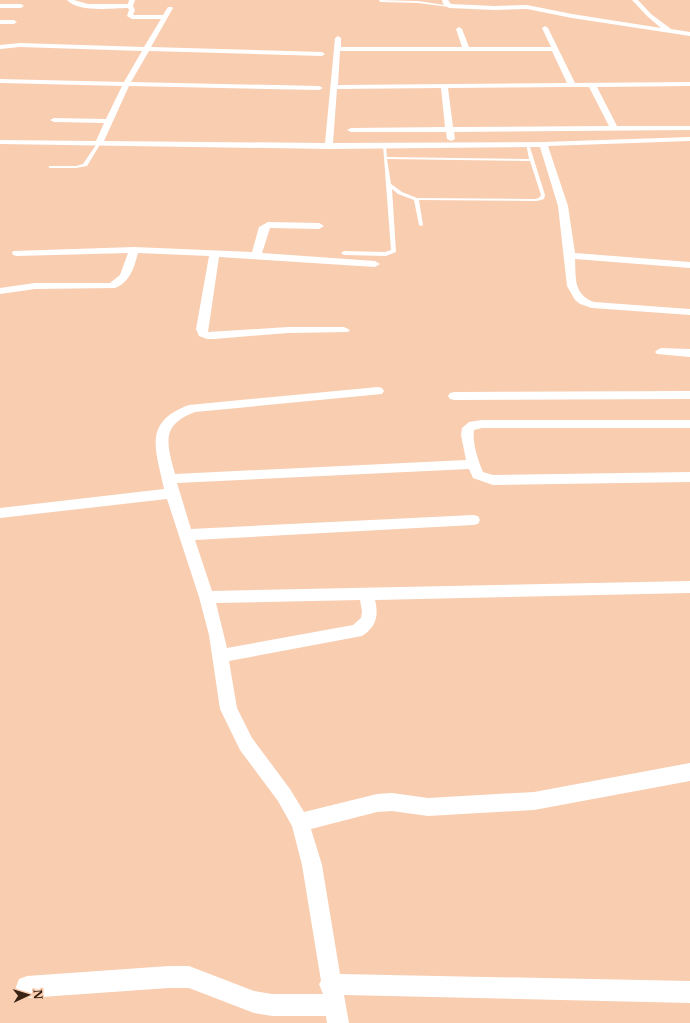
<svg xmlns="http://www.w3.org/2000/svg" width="690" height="1023" font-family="'Libre Baskerville',serif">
<rect width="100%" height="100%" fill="#f9cdb0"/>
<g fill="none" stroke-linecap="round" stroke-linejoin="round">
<g fill="#fff" fill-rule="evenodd">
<path d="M379,0L418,1L451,6L449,7L418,3L380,2Z"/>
<path d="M98,142L101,143L87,166L76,168H50L48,167L50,166H76L83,164Z"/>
<path d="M526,143L529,144L545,195L544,199L537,201L419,200L423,225L421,226L419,225L414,200L398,194L392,189L396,252L386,256L344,255L341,253L344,251L385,252L391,250L383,145L386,146L387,157L529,159ZM387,159L530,161L541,195L540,197L536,199L417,198L402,192L391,184Z"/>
</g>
<g fill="#fff" fill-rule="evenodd">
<path d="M67,0H74L88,4H128L129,0H135L133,6L135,10L133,15H163L168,7H172L173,8L151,47L322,52L325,54L322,56L149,51L131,82L319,86L323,88L319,90L129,86L104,141L325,143L335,38L338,36L341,38V47H462L456,29L459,27L462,29L469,47H551L542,28L545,26L548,28L575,83L690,82V86L597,87L617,126H690V130L454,132L455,139L451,141L447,139L446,132H351L347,130L351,128L445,127L441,88L337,89L333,143L543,142L690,137V141L548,146L568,206L575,253L690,262V268L575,259C576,278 573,294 594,302L690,309V315L592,308L580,304L575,300L567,286L558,206L540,147L329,149L0,144V140L96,141L104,123L54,122L50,120L54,118L106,119L122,86L0,83V79L124,82L142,51L20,47L0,49V45L20,43L144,47L161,19H132L127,16L129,10L128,8C111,8 79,13 67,0ZM340,51H552L567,83L338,85ZM572,87H589L609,126L453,127L448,88Z"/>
<path d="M442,0H448L451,4L494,6L527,5L572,14L661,28L647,16L632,0H638L651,14L671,29L690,32V36L572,18L527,9L494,10L449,8L443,4Z"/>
<path d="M0,4H21L24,6L21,8H0Z"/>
<path d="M0,20H14L17,22L14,24H0Z"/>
<path d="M268,222L319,223L324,226L319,229L270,228L262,253L375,261L380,264L375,267L219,257L208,332L288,327H344L350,330L348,332L288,333L214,339H207L199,336L196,329L209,256L138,253C134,268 130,282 115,288L35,289L0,294V288L35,283H110L120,275L128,253L17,256L13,255L12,253L13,251L134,247L252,252L259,227Z"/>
<path d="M661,348L690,349V357L657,354L655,352L657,350Z"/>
<path d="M378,387L382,388L384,391L382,394L195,412C160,425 167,444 175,474L466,460L461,435L462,428L469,422L482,420H690V428H482L474,430C472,443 478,460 483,472L493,475L690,472V482L493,485L473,478L469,469L177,483L191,529L473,515L478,516L480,520L478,524L473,525L195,540L212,591L690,581V593L375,600C379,616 376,627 362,636L229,661L237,708L252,738L290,789L304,812L377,794L392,793L428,798L534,792L690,763V781L534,810L428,816L392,811L377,812L311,829L322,865L340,974L690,981V1003L344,995L349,1023H327L326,1016H272L254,1013L189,988H169L27,998L19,995L16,987L19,979L27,976L169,966H189L254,991L272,994H323L319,984L321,981L302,865L292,826L278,801L240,750L220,709L209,635L199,597L167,499L0,518V508L164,489C156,450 142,422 189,405ZM360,600L362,611L361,618L353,625L227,648L216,603Z"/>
<path d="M690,391V399L454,400L450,399L448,396L450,393L454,392Z"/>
</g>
</g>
<g transform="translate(28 995) rotate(86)" stroke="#f9cdb0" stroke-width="3" paint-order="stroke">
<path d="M0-3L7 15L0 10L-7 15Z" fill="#382315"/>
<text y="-6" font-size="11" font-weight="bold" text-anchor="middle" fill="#382315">N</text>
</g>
</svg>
